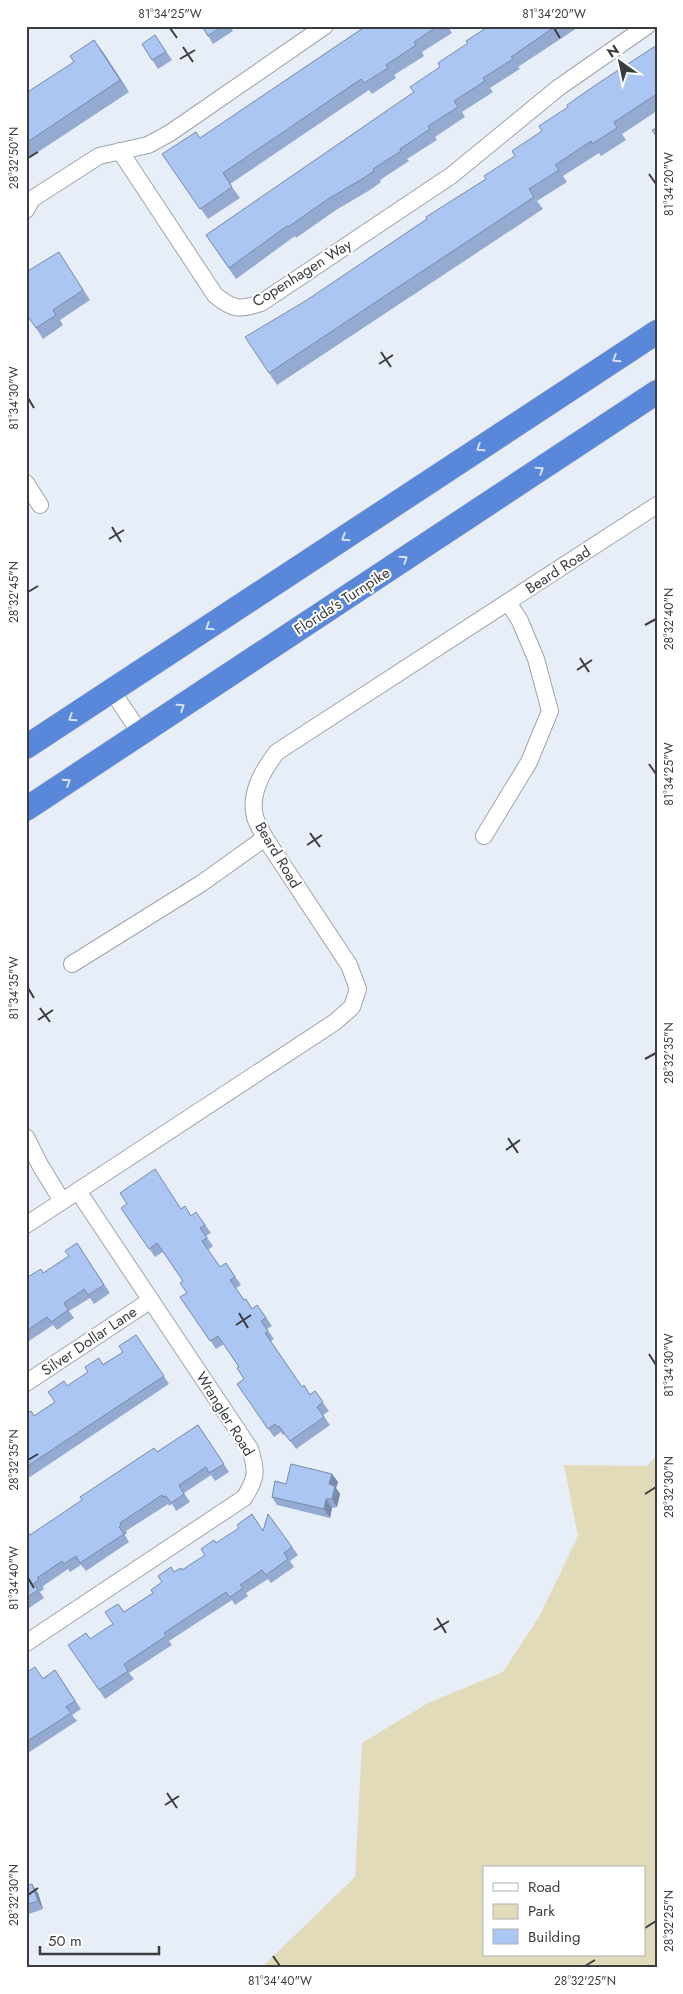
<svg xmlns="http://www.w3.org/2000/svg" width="683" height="1994" font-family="Jost,sans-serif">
<rect width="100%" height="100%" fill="#e8eef7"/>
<path fill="#e2dbb9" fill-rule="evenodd" d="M657,1455V1968H261L355,1877L362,1743L428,1703L503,1672L540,1615L578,1536L564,1465L647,1466ZM484,1868H644V1955H484Z"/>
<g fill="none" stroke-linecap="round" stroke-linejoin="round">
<g stroke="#9fa4ac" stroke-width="18">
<g id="minor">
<path d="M120,151L215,295C233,310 240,310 261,303L452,175L558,88L647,26"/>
<path d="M26,210L32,199L99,156L148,145L170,133L325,26"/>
<path d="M26,483L40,505"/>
<path d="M112,691L141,734"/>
<path d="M484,836L529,762L550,711L536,659L520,621L508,602"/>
<path d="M72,964L202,883L265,838"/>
<path d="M26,1137L40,1165L62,1201"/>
<path d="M26,1225L335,1022L352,1007L358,989L349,965L265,838C262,831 257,824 255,817C249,793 263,770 277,752L657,505"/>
<path d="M26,1383L151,1300"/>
<path d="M26,1643L244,1498C257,1478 257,1471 250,1449L78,1191"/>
</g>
</g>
<g stroke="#cccccd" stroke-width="25">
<g id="highway">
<path d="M26,747L657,332"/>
<path d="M26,809L657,392"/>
</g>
</g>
<use href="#minor" stroke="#fff" stroke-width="16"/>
<use href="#highway" stroke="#5987d9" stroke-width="24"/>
</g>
<g fill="#94aad1">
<path d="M202,26H229L233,31L213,44Z"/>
<path d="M366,26H451L449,28L452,33L422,52L424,56L394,75L396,78L372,94L369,90L230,184L240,198L208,219L162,154L200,138Z"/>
<path d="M489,26H580L518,67L520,69L490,88L493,92L462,112L465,117L435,137L437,140L407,159L409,161L380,180L381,182L370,190L336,210L296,238L295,236L236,279L206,235L414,92L440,67Z"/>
<path d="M155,35L172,60L158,69L142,44Z"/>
<path d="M94,40L129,92L26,160V93L74,62Z"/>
<path d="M657,45V111L622,134L626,140L601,156L599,153L563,176L567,182L537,201L543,209L277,385L269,373L307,300L486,179L515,156L568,107Z"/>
<path d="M66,263L90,300L60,320L63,325L43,339L36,328Z"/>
<path d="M121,1208L181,1209L191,1216L196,1212L211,1233L206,1236L213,1246L208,1250L220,1267L226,1263L241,1285L236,1288L244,1300L252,1308L263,1313L272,1326L267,1329L274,1339L271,1341L302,1387L310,1394L315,1391L329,1411L323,1415L330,1425L296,1449L285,1434L283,1435L281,1432L274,1437L237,1384L244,1379L239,1367L224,1344L216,1349L180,1297L187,1293L183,1281L163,1252L155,1257Z"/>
<path d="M77,1243L110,1293L94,1304L90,1298L69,1311L74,1318L57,1330L53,1325L26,1343V1278L43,1273L69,1256Z"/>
<path d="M136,1335L169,1384L30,1477L28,1475L26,1476V1414L34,1416L55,1402L67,1386L103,1364L123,1352Z"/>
<path d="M198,1425L229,1472L215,1481L211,1475L184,1493L190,1502L176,1511L172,1504L169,1506L168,1504L126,1531L127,1533L125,1535L129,1542L86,1571L81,1565L70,1572L68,1569L43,1586L44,1589L40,1592L44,1598L26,1610V1532L30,1535Z"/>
<path d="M332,1474L338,1482L336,1488L340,1494L337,1507L332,1508L330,1518L277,1505L272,1497L286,1484Z"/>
<path d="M268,1514L298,1555L290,1561L294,1567L271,1583L268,1579L246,1593L248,1596L235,1605L232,1600L169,1641L172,1645L129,1673L134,1679L105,1699L99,1690L90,1639L113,1624L124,1612L153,1593L162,1582L175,1572L182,1570L205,1555L216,1543L263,1531Z"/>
<path d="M55,1670L81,1709L72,1715L77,1721L28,1753L26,1751V1673L43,1678Z"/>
<path d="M26,1880L28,1886L38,1893L43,1909L26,1915Z"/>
</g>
<g fill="#788baa">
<path d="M94,40L103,52L129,92L120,80Z"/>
<path d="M332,1474L338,1482L336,1488L340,1494L337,1507L332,1499L329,1484Z"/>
<path d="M326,1499L332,1508L330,1518L324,1509Z"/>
<path d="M32,1884L38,1893L43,1909L38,1901Z"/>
</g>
<g fill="#acc6f3" stroke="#788baa">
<path d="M202,26H222L208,36Z"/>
<path d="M366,26H438L414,42L416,45L386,65L388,68L364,83L361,79L223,173L232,187L200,209L162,154L196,132L200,138Z"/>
<path d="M489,26H556L511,57L513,59L483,78L485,81L454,101L458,107L428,126L430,129L400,149L401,151L373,169L374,171L362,179L328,199L288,227L287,226L229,268L206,235L414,92L410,87L440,67L438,63L468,43L466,41Z"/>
<path d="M155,35L166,52L152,60L142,44Z"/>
<path d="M94,40L120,80L26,143V93L74,62L70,56Z"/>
<path d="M657,45V94L614,122L617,128L592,144L591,141L555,165L559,170L529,189L534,197L269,373L245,337L307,300L427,219L426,217L486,179L484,176L515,156L512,151L542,131L539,126L568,107L567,105L597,84Z"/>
<path d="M657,128V137L652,130Z"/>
<path d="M59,252L83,290L53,310L56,315L36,328L26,314V272Z"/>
<path d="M155,1169L181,1209L185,1206L191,1216L196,1212L205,1225L200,1228L207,1238L202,1241L220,1267L226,1263L235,1277L230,1280L244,1300L246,1299L252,1309L257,1305L266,1318L261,1321L268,1331L265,1333L302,1387L304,1385L310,1395L315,1391L323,1402L317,1407L324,1417L290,1441L279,1426L277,1427L275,1424L268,1429L237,1384L244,1379L237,1368L239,1367L218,1336L210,1341L180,1297L187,1293L180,1283L183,1281L157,1243L149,1249L121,1208L127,1204L120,1193Z"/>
<path d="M77,1243L104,1285L88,1295L84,1289L64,1303L68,1310L51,1322L47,1317L26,1331V1278L41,1269L43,1273L69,1256L65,1251Z"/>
<path d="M136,1335L164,1376L26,1467V1414L31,1411L34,1416L55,1402L48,1392L64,1381L67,1386L88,1372L85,1367L99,1358L103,1365L123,1352L119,1346Z"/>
<path d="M198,1425L224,1464L209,1473L206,1467L179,1485L184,1494L171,1503L166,1496L163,1497L162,1495L120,1523L121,1525L119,1527L124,1534L80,1563L76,1556L64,1564L62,1561L37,1578L39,1580L34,1583L38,1590L26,1598V1532H28L30,1535L82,1500L80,1497L154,1448L157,1452Z"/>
<path d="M291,1464L332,1474L329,1484L335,1486L332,1499H326L324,1509L272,1497L275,1481L286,1484Z"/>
<path d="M252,1514L263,1531L268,1514L292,1547L284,1553L288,1559L266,1575L262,1570L240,1585L243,1588L230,1597L226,1592L164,1633L166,1636L124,1664L128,1671L99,1690L68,1645L86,1633L90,1639L113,1624L105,1612L118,1604L124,1612L153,1593L151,1590L162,1582L158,1576L171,1567L174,1572L181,1568L182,1570L205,1555L201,1549L214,1540L216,1543L239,1528L237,1525Z"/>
<path d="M35,1667L43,1679L55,1670L75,1701L66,1707L71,1713L26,1742V1673Z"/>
<path d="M32,1884L38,1901L26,1905V1886Z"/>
</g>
<defs><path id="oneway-chevron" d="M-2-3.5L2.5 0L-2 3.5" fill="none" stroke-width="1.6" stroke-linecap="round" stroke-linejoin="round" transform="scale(1.25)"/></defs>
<g stroke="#d6e1f6">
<use href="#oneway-chevron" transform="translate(616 359) rotate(147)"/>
<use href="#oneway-chevron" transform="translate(480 448) rotate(147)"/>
<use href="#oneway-chevron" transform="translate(540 470) rotate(-33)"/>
<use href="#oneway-chevron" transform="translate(345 538) rotate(147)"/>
<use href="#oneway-chevron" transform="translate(404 559) rotate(-33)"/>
<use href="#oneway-chevron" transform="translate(209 627) rotate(147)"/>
<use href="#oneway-chevron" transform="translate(181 707) rotate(-33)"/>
<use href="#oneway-chevron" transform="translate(72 718) rotate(147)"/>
<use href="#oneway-chevron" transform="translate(67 782) rotate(-33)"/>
</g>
<path fill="none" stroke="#3a3c40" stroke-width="2" d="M170,28L177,38M554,28L560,38M183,47L193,62M180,59L195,50M28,158L38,152M649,174L656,184M381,352L391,367M379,364L393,355M28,398L34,408M112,527L121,542M109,539L124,530M28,592L38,586M645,625L656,619M580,658L589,672M577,670L592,660M649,764L656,774M310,833L320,847M307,845L322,835M28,988L34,998M40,1008L50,1022M38,1020L53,1010M645,1059L656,1053M508,1138L518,1153M506,1150L520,1140M239,1313L248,1328M236,1325L251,1315M649,1354L656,1365M28,1460L38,1454M645,1494L656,1487M28,1578L34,1588M437,1618L446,1633M434,1630L449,1621M167,1793L177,1808M165,1805L179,1796M28,1895L38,1888M645,1928L656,1921M273,1956L280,1966M585,1966L595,1960"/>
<g text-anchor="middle" stroke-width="4" stroke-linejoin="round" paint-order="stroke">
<g font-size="15" fill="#3a3c40" stroke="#fff">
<text transform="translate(302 273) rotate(-32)" y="5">Copenhagen Way</text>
<text transform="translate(558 570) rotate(-33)" y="5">Beard Road</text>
<text transform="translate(342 601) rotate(-33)" y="5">Florida's Turnpike</text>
<text transform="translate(278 855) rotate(59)" y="5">Beard Road</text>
<text transform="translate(89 1341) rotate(-34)" y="5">Silver Dollar Lane</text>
<text transform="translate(225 1414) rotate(58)" y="5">Wrangler Road</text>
</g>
</g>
<rect width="683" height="1994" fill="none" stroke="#ffffff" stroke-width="55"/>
<rect x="483" y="1866" width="162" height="90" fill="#ffffff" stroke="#b0b1b3"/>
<rect x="493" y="1883" width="25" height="8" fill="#ffffff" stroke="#b0b1b3"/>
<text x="528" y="1892" font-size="15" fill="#3a3c40">Road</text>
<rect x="493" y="1904" width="25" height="15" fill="#e2dbb9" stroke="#b0b1b3"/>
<text x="528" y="1916" font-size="15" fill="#3a3c40">Park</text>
<rect x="493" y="1929" width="25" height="15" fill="#acc6f3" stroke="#b0b1b3"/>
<text x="528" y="1942" font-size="15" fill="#3a3c40">Building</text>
<g transform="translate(620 62) rotate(327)" stroke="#ffffff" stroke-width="4" paint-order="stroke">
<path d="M0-4L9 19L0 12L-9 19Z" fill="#3a3c40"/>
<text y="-8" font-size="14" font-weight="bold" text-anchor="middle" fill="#3a3c40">N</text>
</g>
<path d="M40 1946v8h119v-8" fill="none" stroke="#3a3c40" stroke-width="2.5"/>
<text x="48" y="1946" font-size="15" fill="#3a3c40" stroke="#ffffff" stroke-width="4" paint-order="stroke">50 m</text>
<rect x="28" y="28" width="628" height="1938" fill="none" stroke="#3a3c40" stroke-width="2"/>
<g font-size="12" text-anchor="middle" fill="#3a3c40">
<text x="170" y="18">81°34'25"W</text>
<text x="554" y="18">81°34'20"W</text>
<text transform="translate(14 158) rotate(-90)" y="4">28°32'50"N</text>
<text transform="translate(669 184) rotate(-90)" y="4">81°34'20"W</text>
<text transform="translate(14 398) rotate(-90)" y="4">81°34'30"W</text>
<text transform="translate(14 592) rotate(-90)" y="4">28°32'45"N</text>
<text transform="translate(669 619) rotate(-90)" y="4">28°32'40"N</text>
<text transform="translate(669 774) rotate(-90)" y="4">81°34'25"W</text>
<text transform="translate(14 988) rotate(-90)" y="4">81°34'35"W</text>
<text transform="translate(669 1053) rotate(-90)" y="4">28°32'35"N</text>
<text transform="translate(669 1365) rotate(-90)" y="4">81°34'30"W</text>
<text transform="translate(14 1460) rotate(-90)" y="4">28°32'35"N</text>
<text transform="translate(669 1487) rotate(-90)" y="4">28°32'30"N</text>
<text transform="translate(14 1578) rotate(-90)" y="4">81°34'40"W</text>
<text transform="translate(14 1895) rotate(-90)" y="4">28°32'30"N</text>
<text transform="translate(669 1921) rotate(-90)" y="4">28°32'25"N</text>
<text x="280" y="1985">81°34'40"W</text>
<text x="585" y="1985">28°32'25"N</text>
</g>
</svg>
